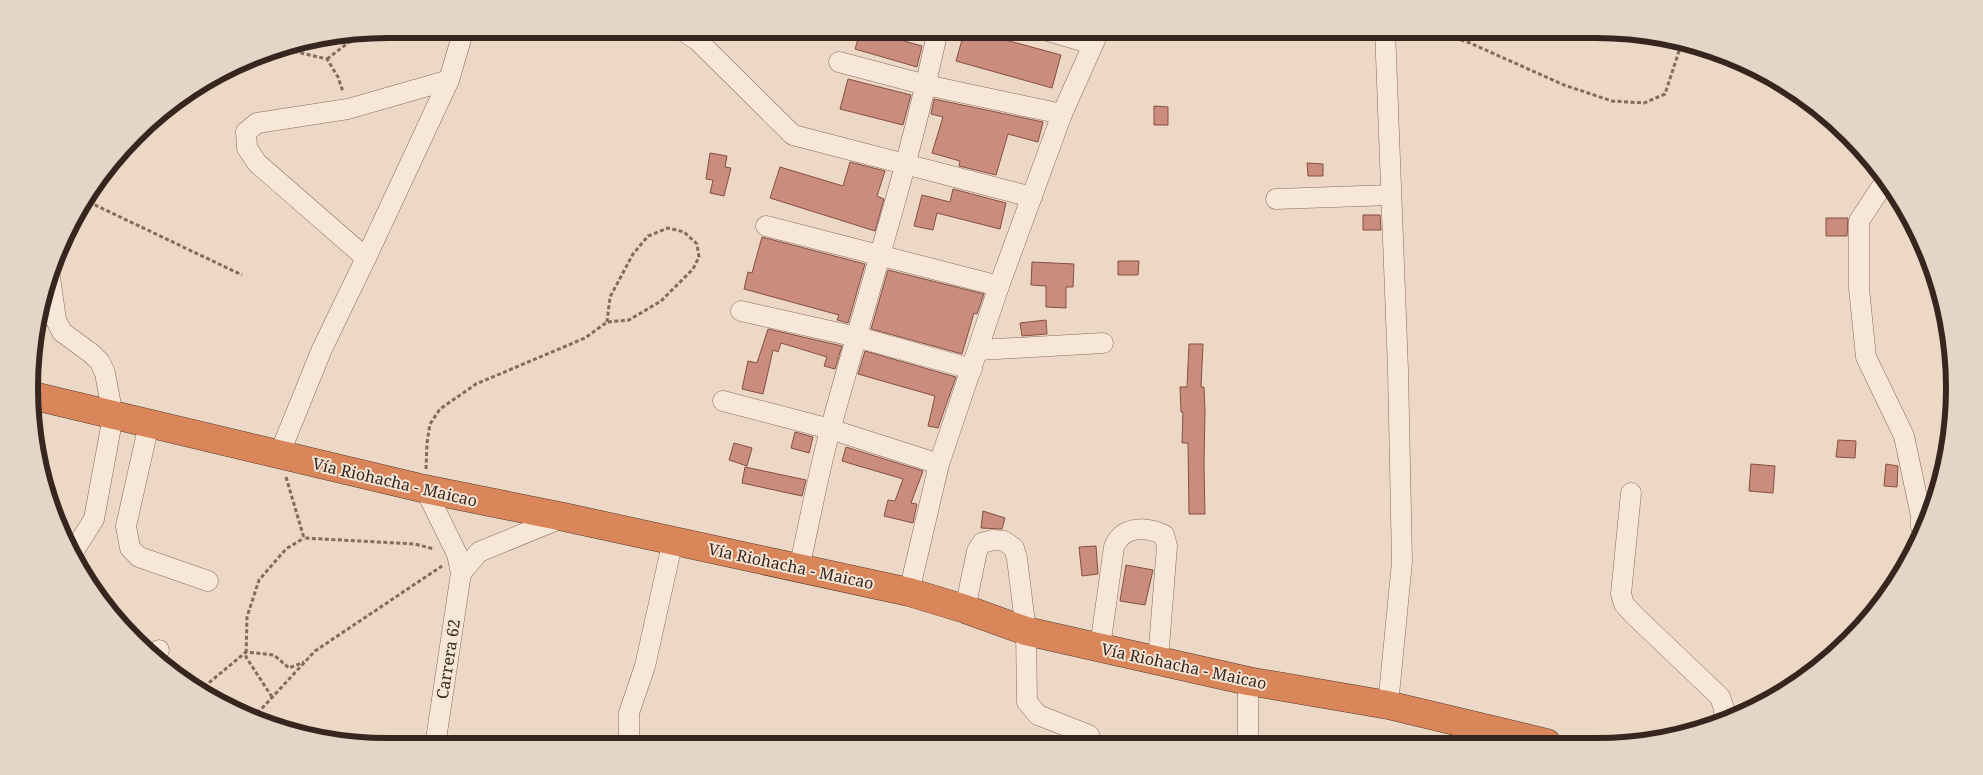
<svg xmlns="http://www.w3.org/2000/svg" width="1983" height="775" font-family="'Noto Serif',serif">
<rect width="100%" height="100%" fill="#ecd8c5"/>
<g fill="#c98c7d" stroke="#854f43">
<path d="M861,29L922,46L917,67L855,49Z"/>
<path d="M965,29L1061,55L1052,88L956,61Z"/>
<path d="M848,79L911,95L903,125L840,109Z"/>
<path d="M934,99L1043,122L1038,142L1008,134L996,175L959,166L960,161L932,153L943,117L931,114Z"/>
<path d="M1154,106L1168,107V125H1154Z"/>
<path d="M710,153L727,156L725,167L731,168L724,196L710,193L713,180L706,179Z"/>
<path d="M850,162L885,171L877,196L884,199L875,231L770,198L780,167L843,186Z"/>
<path d="M1307,163L1323,164V176H1308Z"/>
<path d="M953,189L1006,203L1000,229L937,213L933,230L914,226L922,195L950,202Z"/>
<path d="M1363,215H1380L1381,230H1363Z"/>
<path d="M1826,218H1848L1847,236H1826Z"/>
<path d="M762,237L865,264L848,323L837,320L839,315L744,289L748,272L752,273Z"/>
<path d="M1118,261H1139L1138,275H1118Z"/>
<path d="M1032,262L1074,264L1073,287H1066V308L1046,307V286L1031,285Z"/>
<path d="M888,270L984,294L977,314L974,313L962,354L871,329Z"/>
<path d="M1046,320L1047,334L1022,336L1020,323Z"/>
<path d="M768,329L842,346L835,369L824,366L827,357L781,343L778,352L773,350L763,394L742,389L748,361L757,363Z"/>
<path d="M1189,344H1203L1201,387H1204L1205,411L1204,464L1205,514H1189L1188,443H1182L1183,412H1181L1180,387H1187Z"/>
<path d="M865,351L956,377L938,428L928,426L935,396L858,374Z"/>
<path d="M795,432L813,437L809,453L791,448Z"/>
<path d="M1838,440L1856,441L1855,458L1836,457Z"/>
<path d="M734,443L752,448L747,466L729,460Z"/>
<path d="M846,447L923,471L911,503L917,504L913,523L884,516L888,500L895,501L903,479L842,461Z"/>
<path d="M1751,464L1775,466L1773,493L1749,491Z"/>
<path d="M1886,464L1898,466L1897,487L1884,486Z"/>
<path d="M745,467L806,480L802,496L742,483Z"/>
<path d="M983,511L1005,518L1002,529L981,528Z"/>
<path d="M1096,546L1098,574L1082,576L1079,547Z"/>
<path d="M1126,565L1153,570L1145,605L1120,601Z"/>
</g>
<g fill="none" stroke-linecap="round" stroke-linejoin="round">
<g stroke="#876a5c" stroke-width="21">
<g id="minor">
<path d="M680,29L697,40L793,135L1032,197"/>
<path d="M1041,29L1092,44"/>
<path d="M1385,29L1398,370L1402,562L1388,705"/>
<path d="M839,62L926,85L1062,114"/>
<path d="M1886,180L1859,221V288L1866,357L1904,436L1921,516V527"/>
<path d="M1276,199L1391,195"/>
<path d="M766,226L999,286"/>
<path d="M366,258L257,163L247,148L246,132L257,123L348,109L449,80"/>
<path d="M49,270L56,320L62,332L92,354L100,362L105,373L113,416L94,519L72,554"/>
<path d="M741,311L857,337L972,369"/>
<path d="M979,350L1103,343"/>
<path d="M723,401L830,429L939,464"/>
<path d="M149,424L126,526L130,548L139,557L208,581"/>
<path d="M279,455L322,349L366,258L449,80L464,29"/>
<path d="M425,489L457,554L461,573L435,746"/>
<path d="M1631,493L1621,594L1624,604L1634,615L1720,697L1724,709V718"/>
<path d="M799,568C810,521 818,473 831,427C867,295 910,163 938,29"/>
<path d="M461,573L479,552L564,517"/>
<path d="M909,592L939,464L999,286L1062,114L1100,29"/>
<path d="M965,609L977,551L982,543L993,540L1004,541L1014,548L1017,559L1026,631L1027,702L1038,715L1089,735"/>
<path d="M1100,647L1114,547C1122,526 1146,526 1164,535L1167,546L1158,660"/>
<path d="M154,655L159,650"/>
<path d="M1248,681V744"/>
<path d="M632,746L629,735V713L645,666L673,540"/>
</g>
</g>
<g stroke="#553930" stroke-width="29">
<path id="highway" d="M34,396L425,489L564,517L909,592L965,609L1026,631L1248,681L1388,705L1547,743"/>
</g>
<g stroke="#876a5c" stroke-width="3" stroke-dasharray="4 2.5" stroke-linecap="butt">
<path d="M1430,29L1470,43L1564,85L1612,101L1644,103L1665,94L1680,48L1686,41"/>
<path d="M275,47L327,59L338,77L343,92"/>
<path d="M327,59L361,33"/>
<path d="M82,202L95,205L242,275"/>
<path d="M426,469L427,443L430,424L440,409L476,384L585,338L607,322L629,320L661,301L693,269L699,257L697,244L684,232L668,228L648,236L633,254L610,297L607,322"/>
<path d="M286,477L304,538L415,544L434,549"/>
<path d="M199,691L246,652L274,655L289,668L304,662"/>
<path d="M272,697L246,657L247,617L259,580L286,549L304,538"/>
<path d="M253,718L315,651L442,566"/>
</g>
<use href="#minor" stroke="#f7e7d8" stroke-width="20"/>
<use href="#highway" stroke="#d8865a" stroke-width="28"/>
</g>
<g text-anchor="middle" stroke-width="4" stroke-linejoin="round" paint-order="stroke">
<g font-size="16" fill="#37261f" stroke="#f4e4d4">
<text transform="translate(395 482) rotate(13)" y="6">Vía Riohacha - Maicao</text>
<text transform="translate(791 566) rotate(12)" y="6">Vía Riohacha - Maicao</text>
<text transform="translate(448 659) rotate(-81)" y="6">Carrera 62</text>
<text transform="translate(1184 666) rotate(12)" y="6">Vía Riohacha - Maicao</text>
</g>
</g>
<path d="M0 0H1983V775H0ZM388 38H1596A350 350 0 0 1 1946 388V388A350 350 0 0 1 1596 738H388A350 350 0 0 1 38 388V388A350 350 0 0 1 388 38Z" fill="#e5d5c6" fill-rule="evenodd"/>
<path fill="none" stroke="#37261f" stroke-width="6" d="M388 38H1596A350 350 0 0 1 1946 388V388A350 350 0 0 1 1596 738H388A350 350 0 0 1 38 388V388A350 350 0 0 1 388 38Z"/>
</svg>
